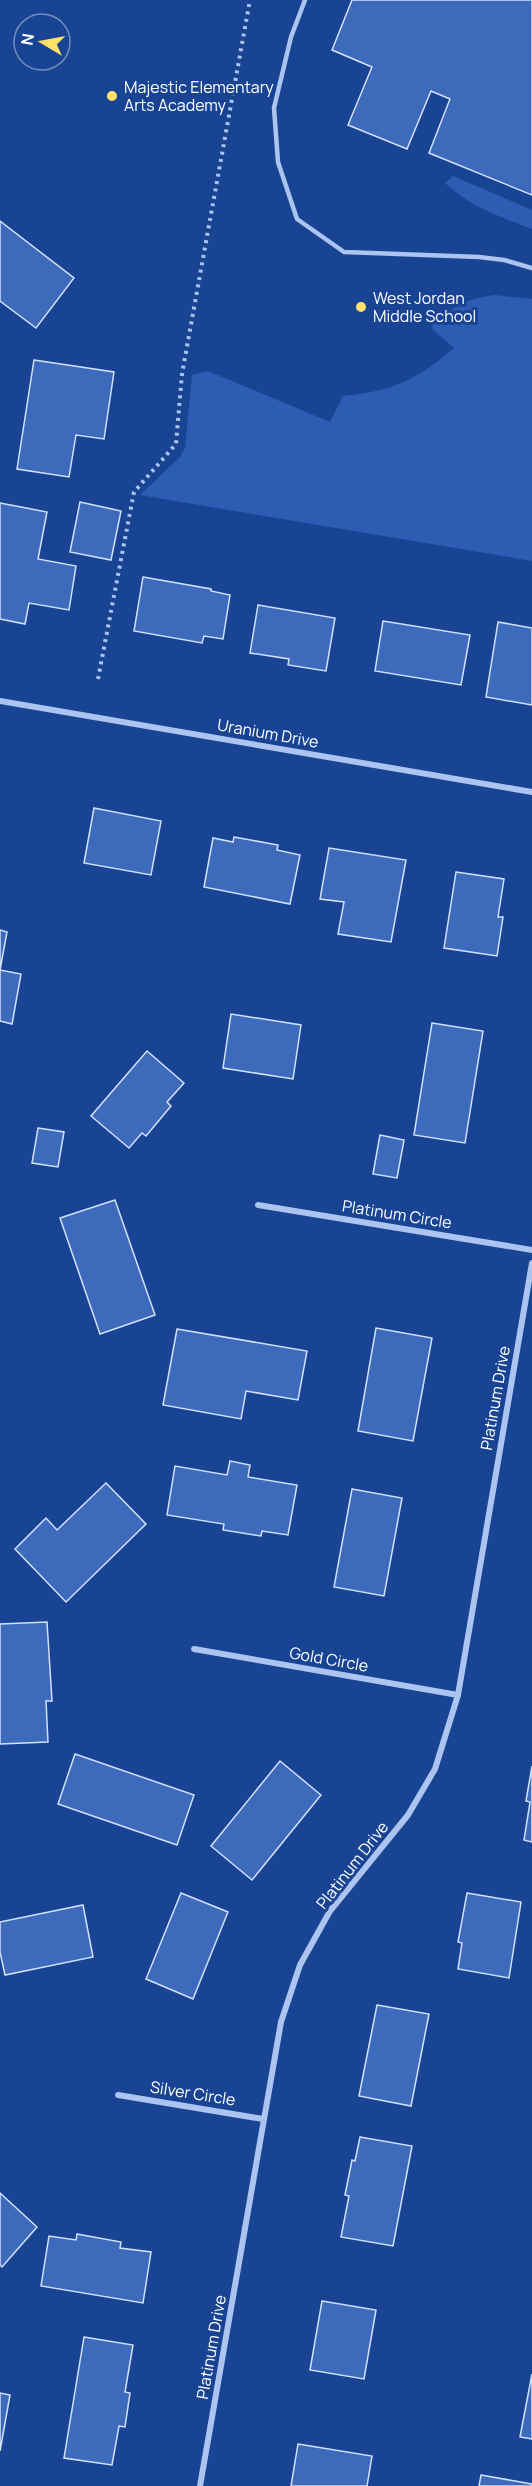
<svg xmlns="http://www.w3.org/2000/svg" width="532" height="2486" font-family="Manrope,sans-serif">
<rect width="100%" height="100%" fill="#194494"/>
<g fill="#2d5cb3">
<path d="M453,176L532,210V229C501,217 470,207 445,183Z"/>
<path d="M494,295L532,299V561L140,495L180,457L185,448L192,375L208,371L330,422L343,396C393,391 415,381 454,348L433,330L432,324C451,307 469,298 494,295Z"/>
</g>
<g fill="#3e6abb" stroke="#d2e1fb" stroke-width="1.5">
<path d="M352,0H532V195L429,153L450,99L431,91L407,149L348,125L372,67L332,50Z"/>
<path d="M0,221L74,278L36,328L0,301Z"/>
<path d="M34,360L114,372L104,439L76,435L69,477L17,469Z"/>
<path d="M80,502L121,511L111,560L70,552Z"/>
<path d="M0,503L47,512L38,559L76,566L69,610L29,603L25,624L0,619Z"/>
<path d="M143,577L211,589V591L230,595L223,639L204,636L202,643L134,631Z"/>
<path d="M258,605L335,618L326,671L288,665L289,659L250,653Z"/>
<path d="M383,621L470,635L461,685L375,671Z"/>
<path d="M498,622L532,628V705L486,697Z"/>
<path d="M94,808L161,821L151,875L84,863Z"/>
<path d="M234,837L278,845L277,850L300,855L290,904L204,887L213,838L233,842Z"/>
<path d="M329,848L406,860L391,942L338,934L344,902L320,899Z"/>
<path d="M456,872L504,879L498,917H503L497,956L444,948Z"/>
<path d="M0,930L7,932L0,970L21,974L12,1024L0,1021Z"/>
<path d="M231,1014L301,1025L293,1079L223,1068Z"/>
<path d="M432,1023L483,1031L465,1143L414,1135Z"/>
<path d="M147,1051L184,1083L167,1102L171,1106L146,1136L142,1133L129,1148L91,1116Z"/>
<path d="M38,1128L64,1132L58,1167L32,1163Z"/>
<path d="M380,1135L404,1140L397,1178L373,1174Z"/>
<path d="M115,1200L155,1315L100,1334L60,1218Z"/>
<path d="M376,1328L432,1338L413,1441L358,1431Z"/>
<path d="M177,1329L307,1351L298,1400L246,1391L241,1419L163,1405Z"/>
<path d="M230,1461L250,1465L248,1477L297,1485L288,1535L262,1531L261,1536L223,1530L224,1524L167,1515L175,1466L227,1475Z"/>
<path d="M106,1483L146,1524L66,1602L15,1549L46,1518L57,1530Z"/>
<path d="M352,1489L402,1498L384,1596L334,1587Z"/>
<path d="M47,1622L52,1701H46L48,1742L0,1744V1624Z"/>
<path d="M75,1754L194,1795L177,1845L58,1804Z"/>
<path d="M280,1761L321,1795L252,1880L211,1846Z"/>
<path d="M532,1766V1842L524,1840L530,1802L526,1801Z"/>
<path d="M181,1893L228,1912L193,1999L146,1979Z"/>
<path d="M467,1893L521,1902L509,1978L458,1969L462,1943L458,1942Z"/>
<path d="M83,1905L93,1957L5,1975L0,1952V1922Z"/>
<path d="M377,2005L429,2014L411,2106L359,2096Z"/>
<path d="M360,2137L412,2146L393,2246L341,2237L349,2196L345,2195L352,2160L355,2161Z"/>
<path d="M0,2193L37,2227L2,2267L0,2265Z"/>
<path d="M77,2234L121,2242L120,2248L151,2252L143,2303L41,2286L49,2236L76,2240Z"/>
<path d="M322,2301L376,2310L364,2379L310,2370Z"/>
<path d="M84,2337L133,2345L125,2392L130,2393L125,2427L119,2426L112,2465L64,2458Z"/>
<path d="M532,2374V2439L520,2437Z"/>
<path d="M0,2393L10,2395L0,2451Z"/>
<path d="M298,2444L372,2456L367,2486H291Z"/>
<path d="M481,2475L532,2484V2486H479Z"/>
</g>
<g fill="none" stroke-linecap="round" stroke-linejoin="round">
<path stroke="#abc4f0" stroke-width="4" stroke-dasharray="3 4.5" stroke-linecap="butt" d="M98,679L134,492L176,444L182,374L250,0"/>
<path stroke="#abc4f0" stroke-width="4.5" d="M305,0L291,37L274,108L278,162L297,219L344,252L479,257L504,260L532,268"/>
<g stroke="#abc4f0" stroke-width="6">
<path d="M0,701L532,792"/>
<path d="M258,1205L532,1250"/>
<path d="M194,1649L458,1695"/>
<path d="M118,2095L263,2119"/>
<path d="M200,2486L281,2022L300,1965L330,1911L408,1815L435,1769L458,1695L532,1263"/>
</g>
</g>
<g fill="#ffe16a" stroke="#194494" stroke-width="2">
<circle cx="112" cy="96" r="6"/>
<circle cx="361" cy="307" r="6"/>
</g>
<g text-anchor="middle" stroke-width="6" stroke-linejoin="round" paint-order="stroke">
<g font-size="16" fill="#fff" stroke="#194494" text-anchor="start">
<text x="124" y="93">Majestic Elementary<tspan x="124" dy="18">Arts Academy</tspan></text>
<text x="373" y="304">West Jordan<tspan x="373" dy="18">Middle School</tspan></text>
</g>
<g font-size="16" fill="#fff" stroke="#194494">
<text transform="translate(268 733) rotate(10)" y="6">Uranium Drive</text>
<text transform="translate(397 1214) rotate(9)" y="6">Platinum Circle</text>
<text transform="translate(495 1398) rotate(-80)" y="6">Platinum Drive</text>
<text transform="translate(329 1659) rotate(10)" y="6">Gold Circle</text>
<text transform="translate(352 1865) rotate(-52)" y="6">Platinum Drive</text>
<text transform="translate(193 2093) rotate(9)" y="6">Silver Circle</text>
<text transform="translate(211 2347) rotate(-80)" y="6">Platinum Drive</text>
</g>
</g>
<g transform="translate(42 42) rotate(280)"><circle r="28" fill="#194494" stroke="#758fbf" stroke-width="1.5"/>
<path d="M0-4.5L10 22L0 15L-10 22Z" fill="#ffe16a"/>
<text y="-9" font-size="16" font-weight="bold" text-anchor="middle" fill="#ffffff">N</text>
</g>
</svg>
